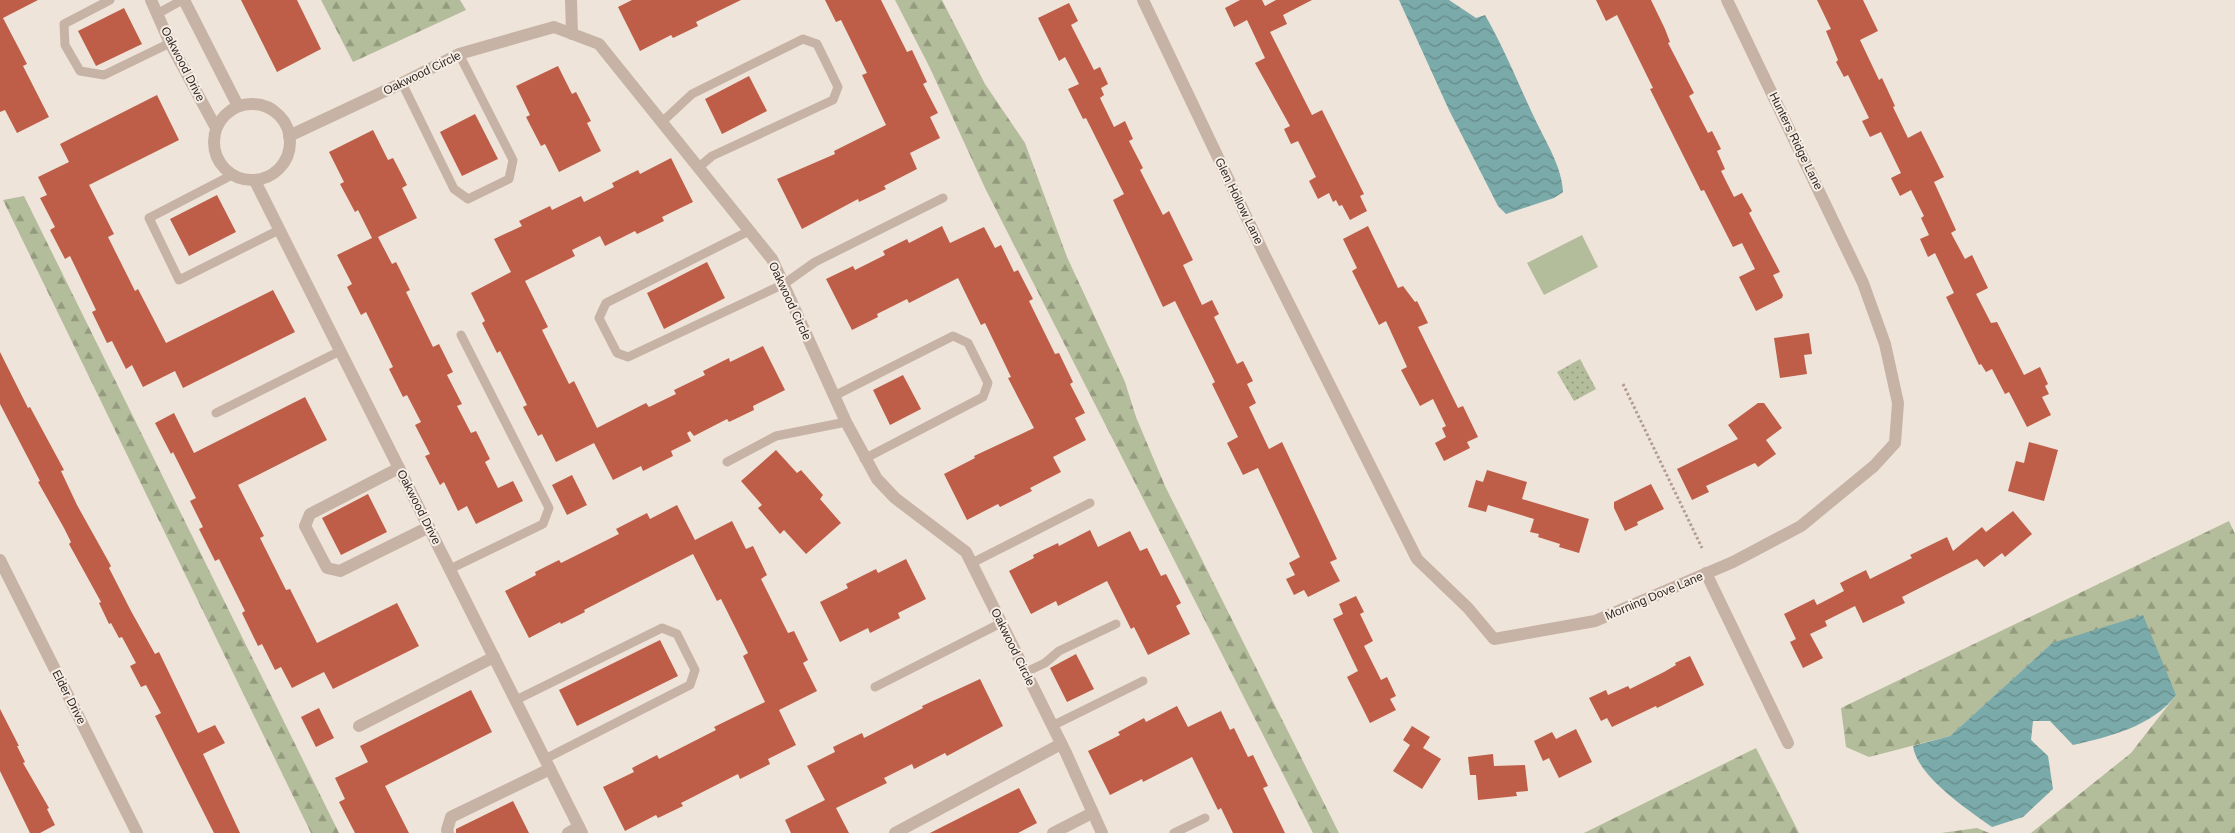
<svg xmlns="http://www.w3.org/2000/svg" width="2235" height="833" font-family="Helvetica,sans-serif">
<defs>
<pattern id="forest-firs" width="22" height="20" patternUnits="userSpaceOnUse" patternTransform="scale(1.25)"><rect width="22" height="20" fill="#b4bd9b"/><path d="M5 1l3.5 6h-7zM16 11l3.5 6h-7z" fill="#939a7e"/></pattern>
<pattern id="park-dots" width="8" height="8" patternUnits="userSpaceOnUse" patternTransform="scale(1.25)"><rect width="8" height="8" fill="#b4bd9b"/><path d="M2 2h.1M6 6h.1" fill="none" stroke="#939a7e" stroke-width="1.8" stroke-linecap="round"/></pattern>
<pattern id="water-waves" width="16" height="10" patternUnits="userSpaceOnUse" patternTransform="scale(1.25)"><rect width="16" height="10" fill="#7aaaa9"/><path d="M0 5q4-4 8 0t8 0" fill="none" stroke="#658b8a"/></pattern>
</defs>
<rect width="100%" height="100%" fill="#efe4d9"/>
<path fill="#b4bd9b" d="M1582,235L1598,267L1544,295L1527,263Z"/>
<g fill="url(#forest-firs)">
<path d="M321,0H460L466,10L353,62Z"/>
<path d="M895,0H942L985,84L1025,143L1067,257L1125,382L1136,417L1165,486L1339,833H1313L985,188L930,68Z"/>
<path d="M24,196L339,833H311L3,200Z"/>
<path d="M2229,521L2235,534V833H2031L2131,753L2176,695L2052,643L1950,736L1869,757L1846,747L1841,708Z"/>
<path d="M1756,748L1799,833H1584Z"/>
<path d="M1977,828L1989,833H1941Z"/>
</g>
<path fill="url(#park-dots)" d="M1580,359L1596,389L1574,401L1557,372Z"/>
<g fill="url(#water-waves)">
<path d="M1399,0H1449L1476,18L1485,15C1504,48 1518,83 1534,117C1545,141 1562,166 1563,192L1554,198L1506,214L1498,206L1449,110Z"/>
<path d="M2143,615L2176,695C2153,726 2109,737 2073,745L2050,721H2033L2031,740L2048,756L2053,789L2023,817L1992,827C1968,810 1917,776 1913,746L1950,736L2052,643Z"/>
</g>
<g fill="#be5e49">
<path d="M0,0H38L3,18L27,64L23,66L49,117L17,133L5,110L0,112Z"/>
<path d="M241,0H297L321,49L277,72Z"/>
<path d="M632,0H741L696,22L698,26L673,38L671,35L640,51L618,7Z"/>
<path d="M825,0H881L907,52L912,50L927,82L923,84L938,113L930,117L940,138L910,153L917,169L884,186L886,189L859,202L858,199L802,229L777,179L835,154L834,151L886,125L862,75L867,73L841,20L836,22Z"/>
<path d="M1240,0H1262L1265,6L1276,0H1312L1283,15L1287,24L1270,32L1312,115L1322,110L1364,194L1360,196L1367,211L1350,220L1342,205L1339,206L1336,200L1333,202L1329,193L1318,199L1309,181L1316,177L1298,141L1291,144L1284,129L1290,126L1255,63L1265,58L1247,20L1234,27L1225,8Z"/>
<path d="M1596,0H1651L1665,29L1670,42L1668,43L1694,93L1689,96L1708,133L1712,131L1721,149L1717,151L1725,169L1721,171L1734,197L1742,193L1752,211L1749,213L1780,272L1773,275L1783,295L1782,298L1756,311L1739,277L1755,269L1742,243L1733,247L1704,190L1701,191L1650,89L1653,88L1617,15L1606,21Z"/>
<path d="M1817,0H1863L1878,31L1860,40L1879,80L1882,78L1895,106L1893,107L1908,138L1921,131L1944,177L1934,182L1956,230L1951,233L1965,259L1972,255L1988,288L1976,294L1991,323L1997,322L2024,375L2040,367L2048,384L2045,386L2049,394L2042,397L2051,415L2027,427L2009,392L2005,394L1992,369L1986,372L1981,364L1979,365L1946,297L1954,293L1935,253L1928,257L1920,239L1929,235L1921,218L1924,216L1911,190L1900,196L1891,178L1901,173L1881,132L1870,137L1862,121L1869,118L1848,75L1844,77L1836,62L1838,60L1826,31L1831,29Z"/>
<path d="M1069,3L1078,21L1071,25L1094,70L1100,67L1108,84L1101,88L1104,95L1100,98L1114,127L1125,121L1133,139L1129,141L1143,168L1140,170L1163,215L1169,211L1193,260L1183,265L1202,305L1212,300L1219,314L1214,317L1237,364L1243,361L1253,381L1247,384L1256,403L1249,407L1269,449L1282,442L1337,559L1330,562L1340,581L1308,597L1304,590L1294,595L1286,579L1295,575L1289,563L1300,557L1258,468L1243,475L1227,443L1238,437L1212,384L1215,382L1175,301L1163,307L1113,200L1124,194L1086,118L1083,119L1068,89L1079,84L1065,57L1059,61L1038,18Z"/>
<path d="M124,8L142,44L96,66L78,31Z"/>
<path d="M558,66L572,94L576,92L591,121L587,123L601,151L559,172L545,144L541,146L526,117L530,115L516,86Z"/>
<path d="M749,76L767,111L722,134L705,99Z"/>
<path d="M157,95L179,140L89,185L114,234L108,237L135,291L138,289L166,343L273,290L295,332L183,388L175,371L143,387L132,365L126,369L112,341L107,343L92,312L96,310L70,256L65,259L50,230L55,227L40,198L47,195L38,177L69,162L60,144Z"/>
<path d="M475,114L498,159L462,176L440,132Z"/>
<path d="M373,130L388,160L393,158L407,185L402,188L417,218L378,237L392,264L396,262L410,290L406,292L433,347L439,344L453,372L447,375L462,404L457,406L471,433L476,431L490,459L485,462L498,488L513,481L523,501L476,524L467,506L458,511L444,482L440,485L425,456L430,454L415,425L421,422L407,395L403,397L389,369L393,367L366,312L361,315L347,287L352,284L337,255L372,238L358,210L355,212L340,184L344,182L329,152Z"/>
<path d="M671,158L693,202L662,217L664,221L637,234L635,231L605,246L600,236L572,250L575,256L525,281L548,327L542,330L569,384L574,381L597,428L646,403L649,407L676,394L674,390L705,375L703,371L729,358L730,362L763,346L785,390L753,406L754,410L729,422L727,419L694,436L690,431L687,433L691,441L671,451L673,456L643,471L641,466L613,480L594,443L556,462L542,434L538,436L523,407L527,405L500,351L497,353L482,323L485,321L471,293L511,272L494,239L522,226L519,221L550,206L552,210L581,196L584,202L614,187L612,183L638,170L640,174Z"/>
<path d="M217,195L236,232L189,256L170,219Z"/>
<path d="M942,226L950,243L984,227L995,248L1001,245L1014,272L1018,270L1033,299L1029,301L1055,354L1059,353L1073,382L1070,384L1085,413L1075,418L1086,440L1053,457L1061,472L1030,488L1032,491L1000,507L998,504L967,520L944,474L975,458L974,456L1034,428L1008,378L1011,377L985,323L981,325L958,278L909,303L907,299L877,314L878,317L852,330L826,279L853,266L855,270L885,255L883,251L907,239L909,243Z"/>
<path d="M1368,226L1398,288L1403,286L1415,302L1417,301L1428,323L1418,327L1458,408L1463,406L1478,437L1467,442L1470,448L1444,461L1435,443L1446,437L1442,428L1446,426L1433,399L1420,406L1401,370L1407,367L1386,321L1379,325L1352,271L1357,268L1343,239Z"/>
<path d="M707,262L725,298L664,329L647,293Z"/>
<path d="M1809,333L1812,354L1804,355L1807,374L1780,378L1774,338Z"/>
<path d="M0,352L28,408L30,407L64,470L61,471L77,505L111,566L109,568L131,611L155,654L159,652L198,733L215,725L225,743L203,754L240,833H214L155,716L161,713L146,685L141,687L130,666L136,663L122,637L119,638L111,623L109,624L99,603L101,602L69,544L71,542L64,528L38,482L40,481L0,404Z"/>
<path d="M903,375L921,409L890,425L873,390Z"/>
<path d="M305,397L327,440L238,485L264,536L260,538L286,590L290,589L317,643L397,603L419,646L333,689L324,672L292,688L281,667L275,670L262,644L258,646L242,613L245,611L219,559L215,561L199,529L203,527L190,501L196,498L173,452L171,454L155,423L174,413L194,453Z"/>
<path d="M1758,403H1764L1782,428L1766,440L1776,454L1758,467L1755,463L1706,486L1709,492L1692,500L1677,469L1738,439L1728,425Z"/>
<path d="M2029,442L2058,450L2044,501L2008,491L2016,461L2024,463Z"/>
<path d="M776,450L797,473L801,470L823,495L820,499L841,523L806,554L784,530L780,534L758,508L762,505L741,481Z"/>
<path d="M1487,470L1527,482L1522,499L1589,519L1579,553L1559,547L1560,544L1538,537L1539,534L1530,532L1534,519L1488,505L1486,512L1468,507L1476,480L1483,482Z"/>
<path d="M572,475L587,505L567,515L552,485Z"/>
<path d="M1651,484L1664,509L1637,522L1638,525L1625,531L1614,508V502Z"/>
<path d="M368,494L387,532L341,555L322,518Z"/>
<path d="M677,505L695,540L732,521L746,549L753,546L767,575L761,579L788,633L794,631L808,660L803,663L817,691L779,710L796,745L768,759L770,764L740,779L738,774L681,803L683,806L658,818L656,815L625,831L603,787L634,772L632,768L657,755L659,759L716,730L714,727L765,702L743,656L748,653L721,599L717,601L693,554L584,610L585,612L561,624L560,622L529,638L505,591L536,575L535,572L559,560L561,563L619,534L616,529L647,513L650,519Z"/>
<path d="M2013,511L2032,534L2005,557L2002,553L1984,567L1977,559L1902,597L1905,603L1863,623L1855,606L1825,621L1827,626L1810,634L1823,658L1803,668L1790,642L1796,639L1784,614L1814,599L1817,605L1844,591L1840,583L1866,570L1870,579L1912,558L1910,555L1947,537L1953,551L1982,527L1986,532Z"/>
<path d="M1090,530L1098,547L1130,531L1140,551L1147,548L1161,576L1166,574L1181,603L1176,606L1190,634L1148,655L1134,627L1131,629L1107,581L1058,606L1056,601L1031,614L1009,571L1034,558L1033,555L1058,543L1059,546Z"/>
<path d="M906,559L926,599L898,613L900,618L870,633L868,628L840,642L820,602L848,588L846,584L876,569L878,573Z"/>
<path d="M1356,596L1364,612L1360,614L1373,641L1364,646L1381,680L1387,677L1396,696L1390,699L1396,710L1370,723L1347,677L1358,671L1333,619L1343,614L1339,604Z"/>
<path d="M660,640L678,676L577,726L559,690Z"/>
<path d="M1076,654L1094,689L1067,702L1050,668Z"/>
<path d="M1690,656L1704,685L1657,708L1656,706L1612,727L1607,718L1601,721L1589,698L1606,690L1608,695L1628,686L1630,689L1664,672L1676,665L1675,663Z"/>
<path d="M980,679L1003,726L947,756L945,753L914,769L912,764L884,778L887,783L836,808L849,833H791L785,820L825,800L807,766L835,752L833,747L862,733L864,738L923,708L922,706Z"/>
<path d="M471,690L492,732L385,786L409,833H355L339,802L345,799L335,778L368,762L360,746Z"/>
<path d="M1177,706L1188,727L1221,711L1230,730L1234,728L1248,757L1253,755L1268,786L1263,788L1285,833H1233L1221,808L1218,810L1192,757L1143,782L1142,779L1110,795L1088,751L1120,735L1118,732L1144,718L1146,722Z"/>
<path d="M319,708L334,738L316,747L301,717Z"/>
<path d="M0,709L19,746H17L25,762L23,763L49,808L47,809L55,825L40,833H30L0,771Z"/>
<path d="M1412,726L1430,737L1423,748L1441,759L1422,789L1393,771L1410,745L1403,740Z"/>
<path d="M1576,729L1592,762L1559,778L1549,758L1543,761L1534,741L1552,732L1556,739Z"/>
<path d="M1493,754L1494,766L1525,765L1528,791L1516,792L1517,796L1478,800L1476,775H1470L1468,757Z"/>
<path d="M1019,788L1037,823L1018,833H930Z"/>
<path d="M513,801L529,833H456V829Z"/>
</g>
<g fill="none" stroke-linecap="round" stroke-linejoin="round">
<path stroke="#b29d91" stroke-width="3" stroke-dasharray="2.5 2.5" stroke-linecap="butt" d="M1623,384L1702,548"/>
<g stroke="#c6b3a6" stroke-width="9">
<path d="M110,0L64,24L65,45L80,71L104,75L170,43"/>
<path d="M157,14L182,0"/>
<path d="M402,83L454,189L468,199L509,179L513,160L459,54"/>
<path d="M662,122L692,94L803,39L817,44L838,87L833,100L712,156L698,168"/>
<path d="M232,175L149,218L179,280L279,230"/>
<path d="M749,231L606,303L599,318L617,353L628,357L784,284L815,262L943,198"/>
<path d="M834,396L953,336L968,343L988,383L983,397L864,459"/>
<path d="M216,413L340,351"/>
<path d="M727,462L776,436L846,422"/>
<path d="M972,563L1090,503"/>
<path d="M450,569L543,524L549,508L461,335"/>
<path d="M1026,672L1045,663L1059,651L1116,624"/>
<path d="M875,687L1001,623"/>
<path d="M516,700L662,628L677,634L695,670L690,685L545,759"/>
<path d="M1052,726L1143,681"/>
<path d="M1174,833L1205,818"/>
</g>
<g stroke="#c6b3a6" stroke-width="12">
<path d="M151,0L170,43L216,128"/>
<path d="M184,0L238,106"/>
<path d="M571,0L572,34"/>
<path d="M1143,0L1265,256L1417,559L1468,608L1494,639L1595,621L1733,562L1801,526L1874,466L1895,443L1898,403L1885,344L1863,283L1727,0"/>
<circle cx="252" cy="142" r="38"/>
<path d="M289,136L402,83L459,54L554,27L599,44L772,259L846,422L877,479L895,498L966,552L1066,753L1102,833"/>
<path d="M255,181L582,833"/>
<path d="M399,468L310,514L305,526L327,568L340,571L429,527"/>
<path d="M0,560L137,833"/>
<path d="M1706,573L1788,743"/>
<path d="M359,726L494,657"/>
<path d="M448,833L447,830L451,817L550,769"/>
<path d="M568,833L579,827"/>
<path d="M895,833L1061,744"/>
<path d="M1053,833L1092,813"/>
</g>
</g>
<g text-anchor="middle" stroke-width="4" stroke-linejoin="round" paint-order="stroke">
<g font-size="12" fill="#332a27" stroke="#f7eee5">
<text transform="translate(183 64) rotate(63)" y="4">Oakwood Drive</text>
<text transform="translate(422 73) rotate(-26)" y="4">Oakwood Circle</text>
<text transform="translate(1796 141) rotate(64)" y="4">Hunters Ridge Lane</text>
<text transform="translate(1239 201) rotate(64)" y="4">Glen Hollow Lane</text>
<text transform="translate(790 301) rotate(65)" y="4">Oakwood Circle</text>
<text transform="translate(419 507) rotate(63)" y="4">Oakwood Drive</text>
<text transform="translate(1654 596) rotate(-23)" y="4">Morning Dove Lane</text>
<text transform="translate(1013 647) rotate(64)" y="4">Oakwood Circle</text>
<text transform="translate(69 697) rotate(63)" y="4">Elder Drive</text>
</g>
</g>
</svg>
